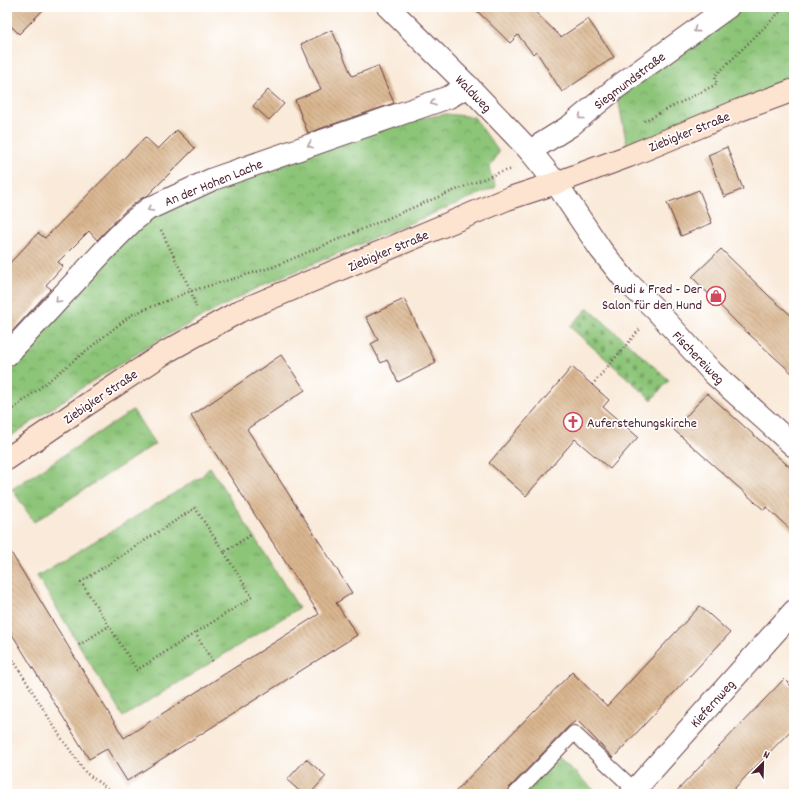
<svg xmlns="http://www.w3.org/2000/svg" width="801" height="801" font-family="Dekko,sans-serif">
<defs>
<pattern id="grass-tufts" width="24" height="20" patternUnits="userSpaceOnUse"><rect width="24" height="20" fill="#8cc478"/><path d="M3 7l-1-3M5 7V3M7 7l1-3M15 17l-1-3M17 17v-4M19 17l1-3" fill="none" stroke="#749f63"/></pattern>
<pattern id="cemetery-stones" width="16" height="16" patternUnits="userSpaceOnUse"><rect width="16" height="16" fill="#8cc478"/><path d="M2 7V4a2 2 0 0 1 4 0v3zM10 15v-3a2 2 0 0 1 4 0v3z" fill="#749f63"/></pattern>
<pattern id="park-crowns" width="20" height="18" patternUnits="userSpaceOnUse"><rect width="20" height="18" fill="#8cc478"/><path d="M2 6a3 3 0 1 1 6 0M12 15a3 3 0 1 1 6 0" fill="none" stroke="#749f63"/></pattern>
<pattern id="building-back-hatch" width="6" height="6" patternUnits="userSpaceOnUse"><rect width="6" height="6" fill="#d9b68f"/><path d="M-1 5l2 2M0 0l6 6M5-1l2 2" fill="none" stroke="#b29375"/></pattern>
</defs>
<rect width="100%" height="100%" fill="#fff"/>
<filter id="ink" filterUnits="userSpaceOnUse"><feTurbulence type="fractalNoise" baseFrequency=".025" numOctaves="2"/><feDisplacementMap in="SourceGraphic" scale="8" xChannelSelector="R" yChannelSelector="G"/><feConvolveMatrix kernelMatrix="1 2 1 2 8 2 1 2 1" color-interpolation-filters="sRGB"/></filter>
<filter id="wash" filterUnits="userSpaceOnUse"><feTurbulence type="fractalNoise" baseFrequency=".012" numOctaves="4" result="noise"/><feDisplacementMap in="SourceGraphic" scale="16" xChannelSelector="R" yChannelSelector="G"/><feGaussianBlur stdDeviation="0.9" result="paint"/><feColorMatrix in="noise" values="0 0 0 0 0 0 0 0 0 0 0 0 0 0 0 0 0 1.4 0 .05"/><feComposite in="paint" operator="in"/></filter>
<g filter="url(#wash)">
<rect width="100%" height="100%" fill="#f9ead9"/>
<g fill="url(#grass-tufts)" stroke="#6b7252">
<path d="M133,410L155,444L34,522L12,489Z"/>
<path d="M210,467L299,608L123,717L37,576L201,477Z"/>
<path d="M554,753L598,794H515Z"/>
</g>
<path fill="url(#cemetery-stones)" stroke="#6b7252" d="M588,308L669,380L652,400L570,327Z"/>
<g fill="url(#park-crowns)" stroke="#6b7252">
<path d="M728,7H794V90L629,156L616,88Z"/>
<path d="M446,114L474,117L499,152L489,169L496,187L263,285L164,337L83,387L7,439V364L144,221L211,186L411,120Z"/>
</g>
<g id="blocks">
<g fill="url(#building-back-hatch)">
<path d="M7,7H46L19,34L7,22Z"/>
<path d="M473,7H530L561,37L588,19L614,57L562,92L536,51L533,54L518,35L510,43Z"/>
<path d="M332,30L352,76L378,66L394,103L308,133L295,100L321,89L301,44Z"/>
<path d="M268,90L284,104L269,120L253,106Z"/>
<path d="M177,130L195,148L147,196L140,199L125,211L97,240L89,231L58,262L63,266L46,285L51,289L7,337V266L38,233L45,238L145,137L158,149Z"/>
<path d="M727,147L743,189L724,197L708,155Z"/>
<path d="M699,190L712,223L681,236L667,203Z"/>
<path d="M721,249L768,295L794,318V375L738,324L692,277Z"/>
<path d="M404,299L436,363L398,382L387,360L381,363L371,344L378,340L366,317Z"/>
<path d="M281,355L305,390L247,429L352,593L336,603L357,635L127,781L107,749L89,759L7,626V546L124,738L319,614L191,416Z"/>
<path d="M572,367L609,400L603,407L638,437L610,469L575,439L526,496L489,463Z"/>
<path d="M707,393L794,471V533L766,507L764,510L674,430Z"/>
<path d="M700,606L730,633L613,758L577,720L568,727L509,788L505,794H453L572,672L607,706Z"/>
<path d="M784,679L794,689V727L729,794H674Z"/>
<path d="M306,759L326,776L310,794H303L287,780Z"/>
</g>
</g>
</g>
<g filter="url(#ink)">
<use href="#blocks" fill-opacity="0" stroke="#643d45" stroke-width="1"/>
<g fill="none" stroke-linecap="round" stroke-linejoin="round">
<g stroke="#643d45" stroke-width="16">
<path id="lane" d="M515,794L574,733L639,794"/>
</g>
<g stroke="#643d45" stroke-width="24">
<g id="street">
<path d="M388,7L468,86L530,151L556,183L601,250L625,280L656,310L713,373L794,446"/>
<path d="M530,151L570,126L616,88L728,7"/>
<path d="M7,355L114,240L133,221L148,209L213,179L449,97L468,86"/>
<path d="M631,794L794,611"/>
</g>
</g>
<g stroke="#643d45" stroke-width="24">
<path id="secondary" d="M7,459L80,409L166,352L240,311L507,199L556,183L629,156L740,110L794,90"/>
</g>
<g stroke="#643d45" stroke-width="2.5" stroke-dasharray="1 3" stroke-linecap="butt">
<path d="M644,121L717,84L715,76L785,7"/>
<path d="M161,230L191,291L196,307"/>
<path d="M592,385L640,329"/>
<path d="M7,414L131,315L191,291L273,267L426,202L498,173L513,169"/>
<path d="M224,552L195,508L81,582L137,670L252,597L224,552L252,534"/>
<path d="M195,633L213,662"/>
<path d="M79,645L109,626"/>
<path d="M7,650L60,736L86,773L115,794"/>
</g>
<use href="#lane" stroke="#fff" stroke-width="14"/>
<use href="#street" stroke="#fff" stroke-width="22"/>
<use href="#secondary" stroke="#fde4d1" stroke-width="22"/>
</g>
<defs><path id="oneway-chevron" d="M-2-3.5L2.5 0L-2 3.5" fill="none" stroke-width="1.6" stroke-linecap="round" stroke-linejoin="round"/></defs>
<g stroke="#ae9aa0">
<use href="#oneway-chevron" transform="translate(696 30) rotate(144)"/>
<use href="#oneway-chevron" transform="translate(433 103) rotate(161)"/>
<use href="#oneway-chevron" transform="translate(581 117) rotate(141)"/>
<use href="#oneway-chevron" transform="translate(310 145) rotate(161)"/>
<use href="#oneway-chevron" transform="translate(150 209) rotate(150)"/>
<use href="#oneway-chevron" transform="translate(58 300) rotate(133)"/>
</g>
</g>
<defs>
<g id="shop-ring" transform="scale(1)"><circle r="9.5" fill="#fff" stroke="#d1495b" stroke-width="1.5"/><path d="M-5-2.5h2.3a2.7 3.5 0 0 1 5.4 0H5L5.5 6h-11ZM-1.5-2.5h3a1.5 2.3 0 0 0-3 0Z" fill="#d1495b"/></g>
<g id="church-ring" transform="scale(1)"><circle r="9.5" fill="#fff" stroke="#d1495b" stroke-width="1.5"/><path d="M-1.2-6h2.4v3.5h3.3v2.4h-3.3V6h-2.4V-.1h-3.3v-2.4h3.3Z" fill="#d1495b"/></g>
</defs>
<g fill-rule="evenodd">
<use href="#shop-ring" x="716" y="296"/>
<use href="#church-ring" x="573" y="422"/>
</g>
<g text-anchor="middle" stroke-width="3.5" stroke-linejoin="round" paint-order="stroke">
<g font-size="14" fill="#4a1f2b" stroke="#fff">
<text transform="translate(629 80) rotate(-37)" y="5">Siegmundstraße</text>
<text transform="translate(474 93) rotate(46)" y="5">Waldweg</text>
<text transform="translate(689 131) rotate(-22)" y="5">Ziebigker Straße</text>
<text transform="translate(213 182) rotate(-22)" y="5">An der Hohen Lache</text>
<text transform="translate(388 250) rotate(-23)" y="5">Ziebigker Straße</text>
<text transform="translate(699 357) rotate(46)" y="5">Fischereiweg</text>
<text transform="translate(100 396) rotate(-34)" y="5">Ziebigker Straße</text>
<text transform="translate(712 703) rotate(-48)" y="5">Kiefernweg</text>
</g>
<g font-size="14" fill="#4a1f2b" stroke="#fff" text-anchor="end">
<text x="702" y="293">Rudi &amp; Fred - Der<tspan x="702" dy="16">Salon für den Hund</tspan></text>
<text x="587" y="427" text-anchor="start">Auferstehungskirche</text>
</g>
</g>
<rect width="801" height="801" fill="none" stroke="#fff" stroke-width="24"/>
<g transform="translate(763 763) rotate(23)" stroke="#ffffff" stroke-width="3" paint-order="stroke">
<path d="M0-3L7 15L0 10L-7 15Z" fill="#4a1f2b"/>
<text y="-6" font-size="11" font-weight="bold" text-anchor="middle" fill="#4a1f2b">N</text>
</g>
</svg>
